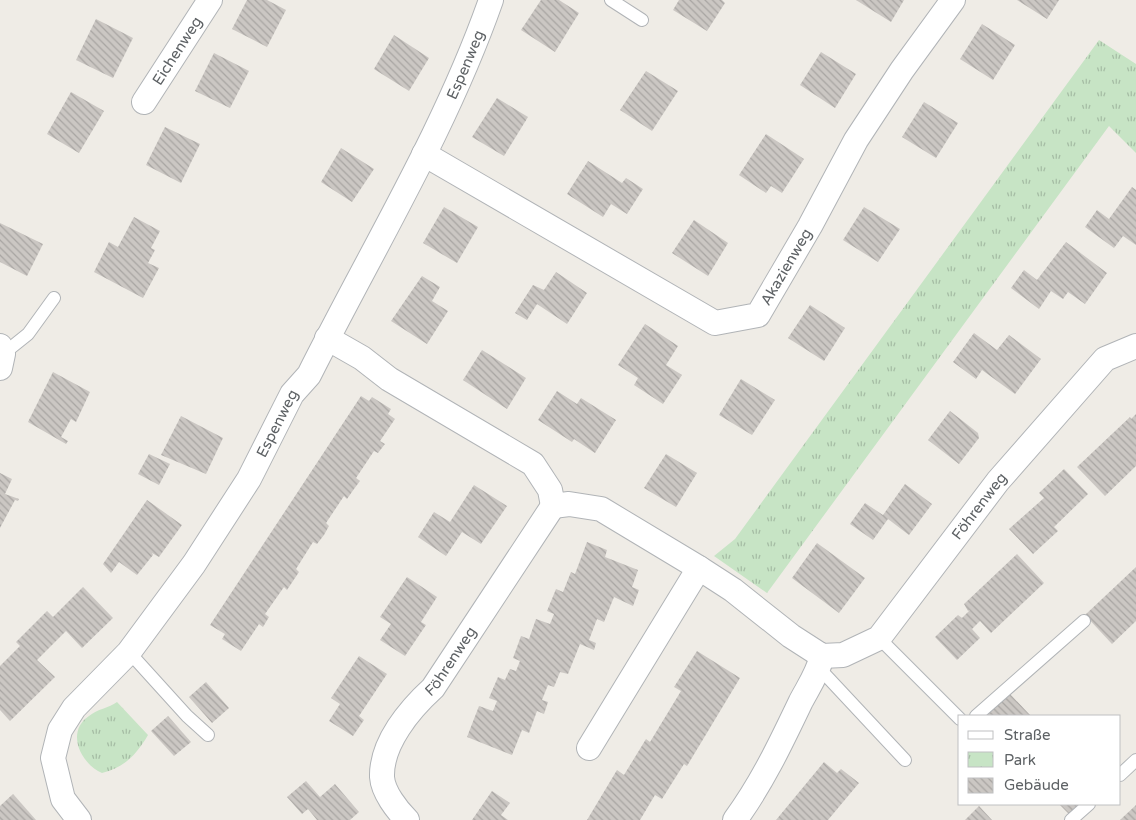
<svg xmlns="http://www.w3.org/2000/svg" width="1136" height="820" font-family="'Varela Round',sans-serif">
<defs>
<pattern id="park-tufts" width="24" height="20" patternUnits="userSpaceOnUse" patternTransform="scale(1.25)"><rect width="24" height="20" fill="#c7e4c5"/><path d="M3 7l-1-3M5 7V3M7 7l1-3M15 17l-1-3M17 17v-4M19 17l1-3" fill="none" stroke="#a5bca4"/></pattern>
<pattern id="building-back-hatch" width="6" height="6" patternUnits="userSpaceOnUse" patternTransform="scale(1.25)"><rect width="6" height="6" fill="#cbc7c3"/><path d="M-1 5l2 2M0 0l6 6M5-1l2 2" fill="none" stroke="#a8a5a2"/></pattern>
</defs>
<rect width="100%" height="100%" fill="#efece6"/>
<g fill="url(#park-tufts)">
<path d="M1099,40L1136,64V153L1109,126L767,593L714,556L735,539Z"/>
<path d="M117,702L148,735C137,754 124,768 102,773C81,764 65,732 89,716C97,709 109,708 117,702Z"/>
</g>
<g fill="url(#building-back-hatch)">
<path d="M247,0H267L286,10L267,47L232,29Z"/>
<path d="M541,0H559L579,13L555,52L521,30Z"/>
<path d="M679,0H722L725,3L707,31L673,10Z"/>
<path d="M856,0H904L891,22Z"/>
<path d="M1017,0H1059L1047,19Z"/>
<path d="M96,19L133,38L113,78L76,60Z"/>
<path d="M982,24L1015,45L993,80L960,59Z"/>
<path d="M394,35L429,58L409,91L374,69Z"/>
<path d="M821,52L856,74L835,108L800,85Z"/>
<path d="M214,53L249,71L230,108L195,91Z"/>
<path d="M646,71L678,91L652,131L620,110Z"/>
<path d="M71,92L104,111L79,153L47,134Z"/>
<path d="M497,98L528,117L504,156L472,137Z"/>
<path d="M924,102L958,123L936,158L902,137Z"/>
<path d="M165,127L200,144L181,183L146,165Z"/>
<path d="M766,134L804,159L782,193L771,186L766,193L739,175Z"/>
<path d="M341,148L374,169L352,202L321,182Z"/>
<path d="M588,161L622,183L626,178L643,189L627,214L611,204L603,217L567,194Z"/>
<path d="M1132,187L1136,190V245L1123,236L1114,248L1085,227L1097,210L1109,219Z"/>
<path d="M444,207L478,227L457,263L423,243Z"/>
<path d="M864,207L900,229L878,262L843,240Z"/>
<path d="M134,217L160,231L151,248L155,250L148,263L159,268L143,298L94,272L109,242L118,247Z"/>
<path d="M694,220L728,243L708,276L672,253Z"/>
<path d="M0,223L43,244L27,276L0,262Z"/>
<path d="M1066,242L1107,273L1085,304L1068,292L1063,299L1051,291L1039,309L1011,288L1024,270L1037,280Z"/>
<path d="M556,272L587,293L567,324L537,304L527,320L515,313L533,285L544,290Z"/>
<path d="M422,276L440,287L432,301L448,311L427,344L391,321Z"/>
<path d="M810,305L845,328L824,361L788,338Z"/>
<path d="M645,324L678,346L666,365L682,375L663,404L634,385L638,378L618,365Z"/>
<path d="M974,333L997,350L1009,335L1041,359L1015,394L982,370L976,379L953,362Z"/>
<path d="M482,350L526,378L507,409L463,380Z"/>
<path d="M53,372L90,392L76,422L71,419L61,437L68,441L66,444L28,422Z"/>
<path d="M741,379L775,400L752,435L719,415Z"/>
<path d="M557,391L577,404L581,398L616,420L595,453L574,439L572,442L538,420Z"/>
<path d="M361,396L369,401L372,397L391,409L388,414L395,419L380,441L385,444L378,453L374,451L356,478L360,481L354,489L347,499L344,496L326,523L329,526L324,535L317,544L313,542L296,569L299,572L287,590L284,587L265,614L269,617L263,627L259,624L241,651L222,639L225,634L210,625Z"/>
<path d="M950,411L978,433L979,438L959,464L928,440Z"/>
<path d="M1136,414V466L1105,496L1077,467L1130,417L1131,419Z"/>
<path d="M181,416L223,438L206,474L161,455Z"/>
<path d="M149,454L170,464L159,485L138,474Z"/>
<path d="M666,454L697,473L676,507L644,488Z"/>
<path d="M1064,469L1088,494L1054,527L1058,531L1033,554L1009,529L1044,498L1039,493Z"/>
<path d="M0,473L12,479L5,494L19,499L18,501L15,500L0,528Z"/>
<path d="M905,484L932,504L909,535L888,519L873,540L850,524L865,503L883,515Z"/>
<path d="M474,485L507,506L481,544L462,532L446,556L418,537L434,512L450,522Z"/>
<path d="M147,500L182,525L159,557L152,553L153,555L137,575L119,562L111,573L103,564Z"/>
<path d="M587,542L607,550L605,557L638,570L632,587L639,590L633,606L614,597L604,622L597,619L589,640L596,643L594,650L580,644L568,674L560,672L554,687L548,685L542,700L548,702L544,714L537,711L529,733L522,730L512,755L467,737L479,706L493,711L497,701L489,698L498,677L505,680L510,669L516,671L520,661L513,658L521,636L529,639L536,619L550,624L554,614L547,611L556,589L563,592L571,572L575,574Z"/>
<path d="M817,543L865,578L839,613L792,578Z"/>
<path d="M1017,554L1044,583L991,633L980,621L972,629L980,638L957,660L935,637L958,615L962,618L970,610L968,611L964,604Z"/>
<path d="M1136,567V621L1112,644L1085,615Z"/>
<path d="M407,577L437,597L421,622L426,625L405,656L380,640L391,624L380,617Z"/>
<path d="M83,587L113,618L82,648L66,631L37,660L55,677L10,721L0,710V666L20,646L16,642L47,611L53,617Z"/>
<path d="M697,651L740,678L687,766L684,764L662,799L655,795L640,820H587L617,770L624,775L646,739L650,742L681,691L674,687Z"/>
<path d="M359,656L387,674L359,716L364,720L353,736L329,721L340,704L331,698Z"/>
<path d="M206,682L229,708L212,723L189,697Z"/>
<path d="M1009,693L1031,716H984Z"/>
<path d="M168,716L191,742L174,756L151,731Z"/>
<path d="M824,762L837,773L841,769L859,783L828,820H776Z"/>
<path d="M306,781L320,797L335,784L359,812L350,820H317L308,809L302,814L287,797Z"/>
<path d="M492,791L510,803L501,815L508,820H472Z"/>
<path d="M13,794L36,820H0V806Z"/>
<path d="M1059,804H1082L1070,815Z"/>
<path d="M1136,805V820H1120Z"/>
<path d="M979,806L992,820H965Z"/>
</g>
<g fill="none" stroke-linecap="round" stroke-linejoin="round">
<g stroke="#b1b4b7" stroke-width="14">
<g id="lane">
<path d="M611,0L642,20"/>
<path d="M3,354L28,334L54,298"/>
<path d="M879,638L960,719"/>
<path d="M129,652L187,716L208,735"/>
<path d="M819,668L905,760"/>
<path d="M976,716L1084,621"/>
<path d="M1120,775L1136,760"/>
<path d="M1071,820L1089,804"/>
</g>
</g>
<g stroke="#b1b4b7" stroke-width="26">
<g id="street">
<path id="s1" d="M144,102L210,0"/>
<path id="s2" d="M424,154L715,323L758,315L810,226L856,140L902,70L953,0"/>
<path id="s3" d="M327,338L362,358L389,379L533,464L550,490L553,506L569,504L601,509L699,568L733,590L791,636L822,656L843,655L879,638L998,481L1105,359L1136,346"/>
<path d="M0,346L3,354L0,368"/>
<path d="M589,748L699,568"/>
<path id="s4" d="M79,820L63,799L53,758L60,730L74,708L129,652L194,564L249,479L292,394L309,375C371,251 445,131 491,0"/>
<path id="s5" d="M407,820C397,810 383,792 382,777C381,743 410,709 433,688L553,506"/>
<path d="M735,820C762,783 781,743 801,701C809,686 818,673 822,656"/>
</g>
</g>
<use href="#lane" stroke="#fff" stroke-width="12"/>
<use href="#street" stroke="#fff" stroke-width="24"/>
</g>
<g text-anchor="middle" stroke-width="4.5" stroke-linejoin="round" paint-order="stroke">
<g font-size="15" fill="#5e6265" stroke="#fff">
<text dy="5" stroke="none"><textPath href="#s1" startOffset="61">Eichenweg</textPath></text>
<text dy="5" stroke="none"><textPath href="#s4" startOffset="881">Espenweg</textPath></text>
<text dy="5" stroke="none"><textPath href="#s2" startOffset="436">Akazienweg</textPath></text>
<text dy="5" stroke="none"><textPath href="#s4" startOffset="475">Espenweg</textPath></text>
<text dy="5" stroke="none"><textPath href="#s3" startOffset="830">Föhrenweg</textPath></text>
<text dy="5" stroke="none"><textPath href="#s5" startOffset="188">Föhrenweg</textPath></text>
</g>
</g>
<rect x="958" y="715" width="162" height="90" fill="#ffffff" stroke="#bfc0c1"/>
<rect x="968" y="731" width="25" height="8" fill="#ffffff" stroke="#bfc0c1"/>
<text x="1004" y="740" font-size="15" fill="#5e6265">Straße</text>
<rect x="968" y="752" width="25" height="15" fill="url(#park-tufts)" stroke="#bfc0c1"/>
<text x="1004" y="765" font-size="15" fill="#5e6265">Park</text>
<rect x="968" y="778" width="25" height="15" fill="url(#building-back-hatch)" stroke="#bfc0c1"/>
<text x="1004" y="790" font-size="15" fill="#5e6265">Gebäude</text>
</svg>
